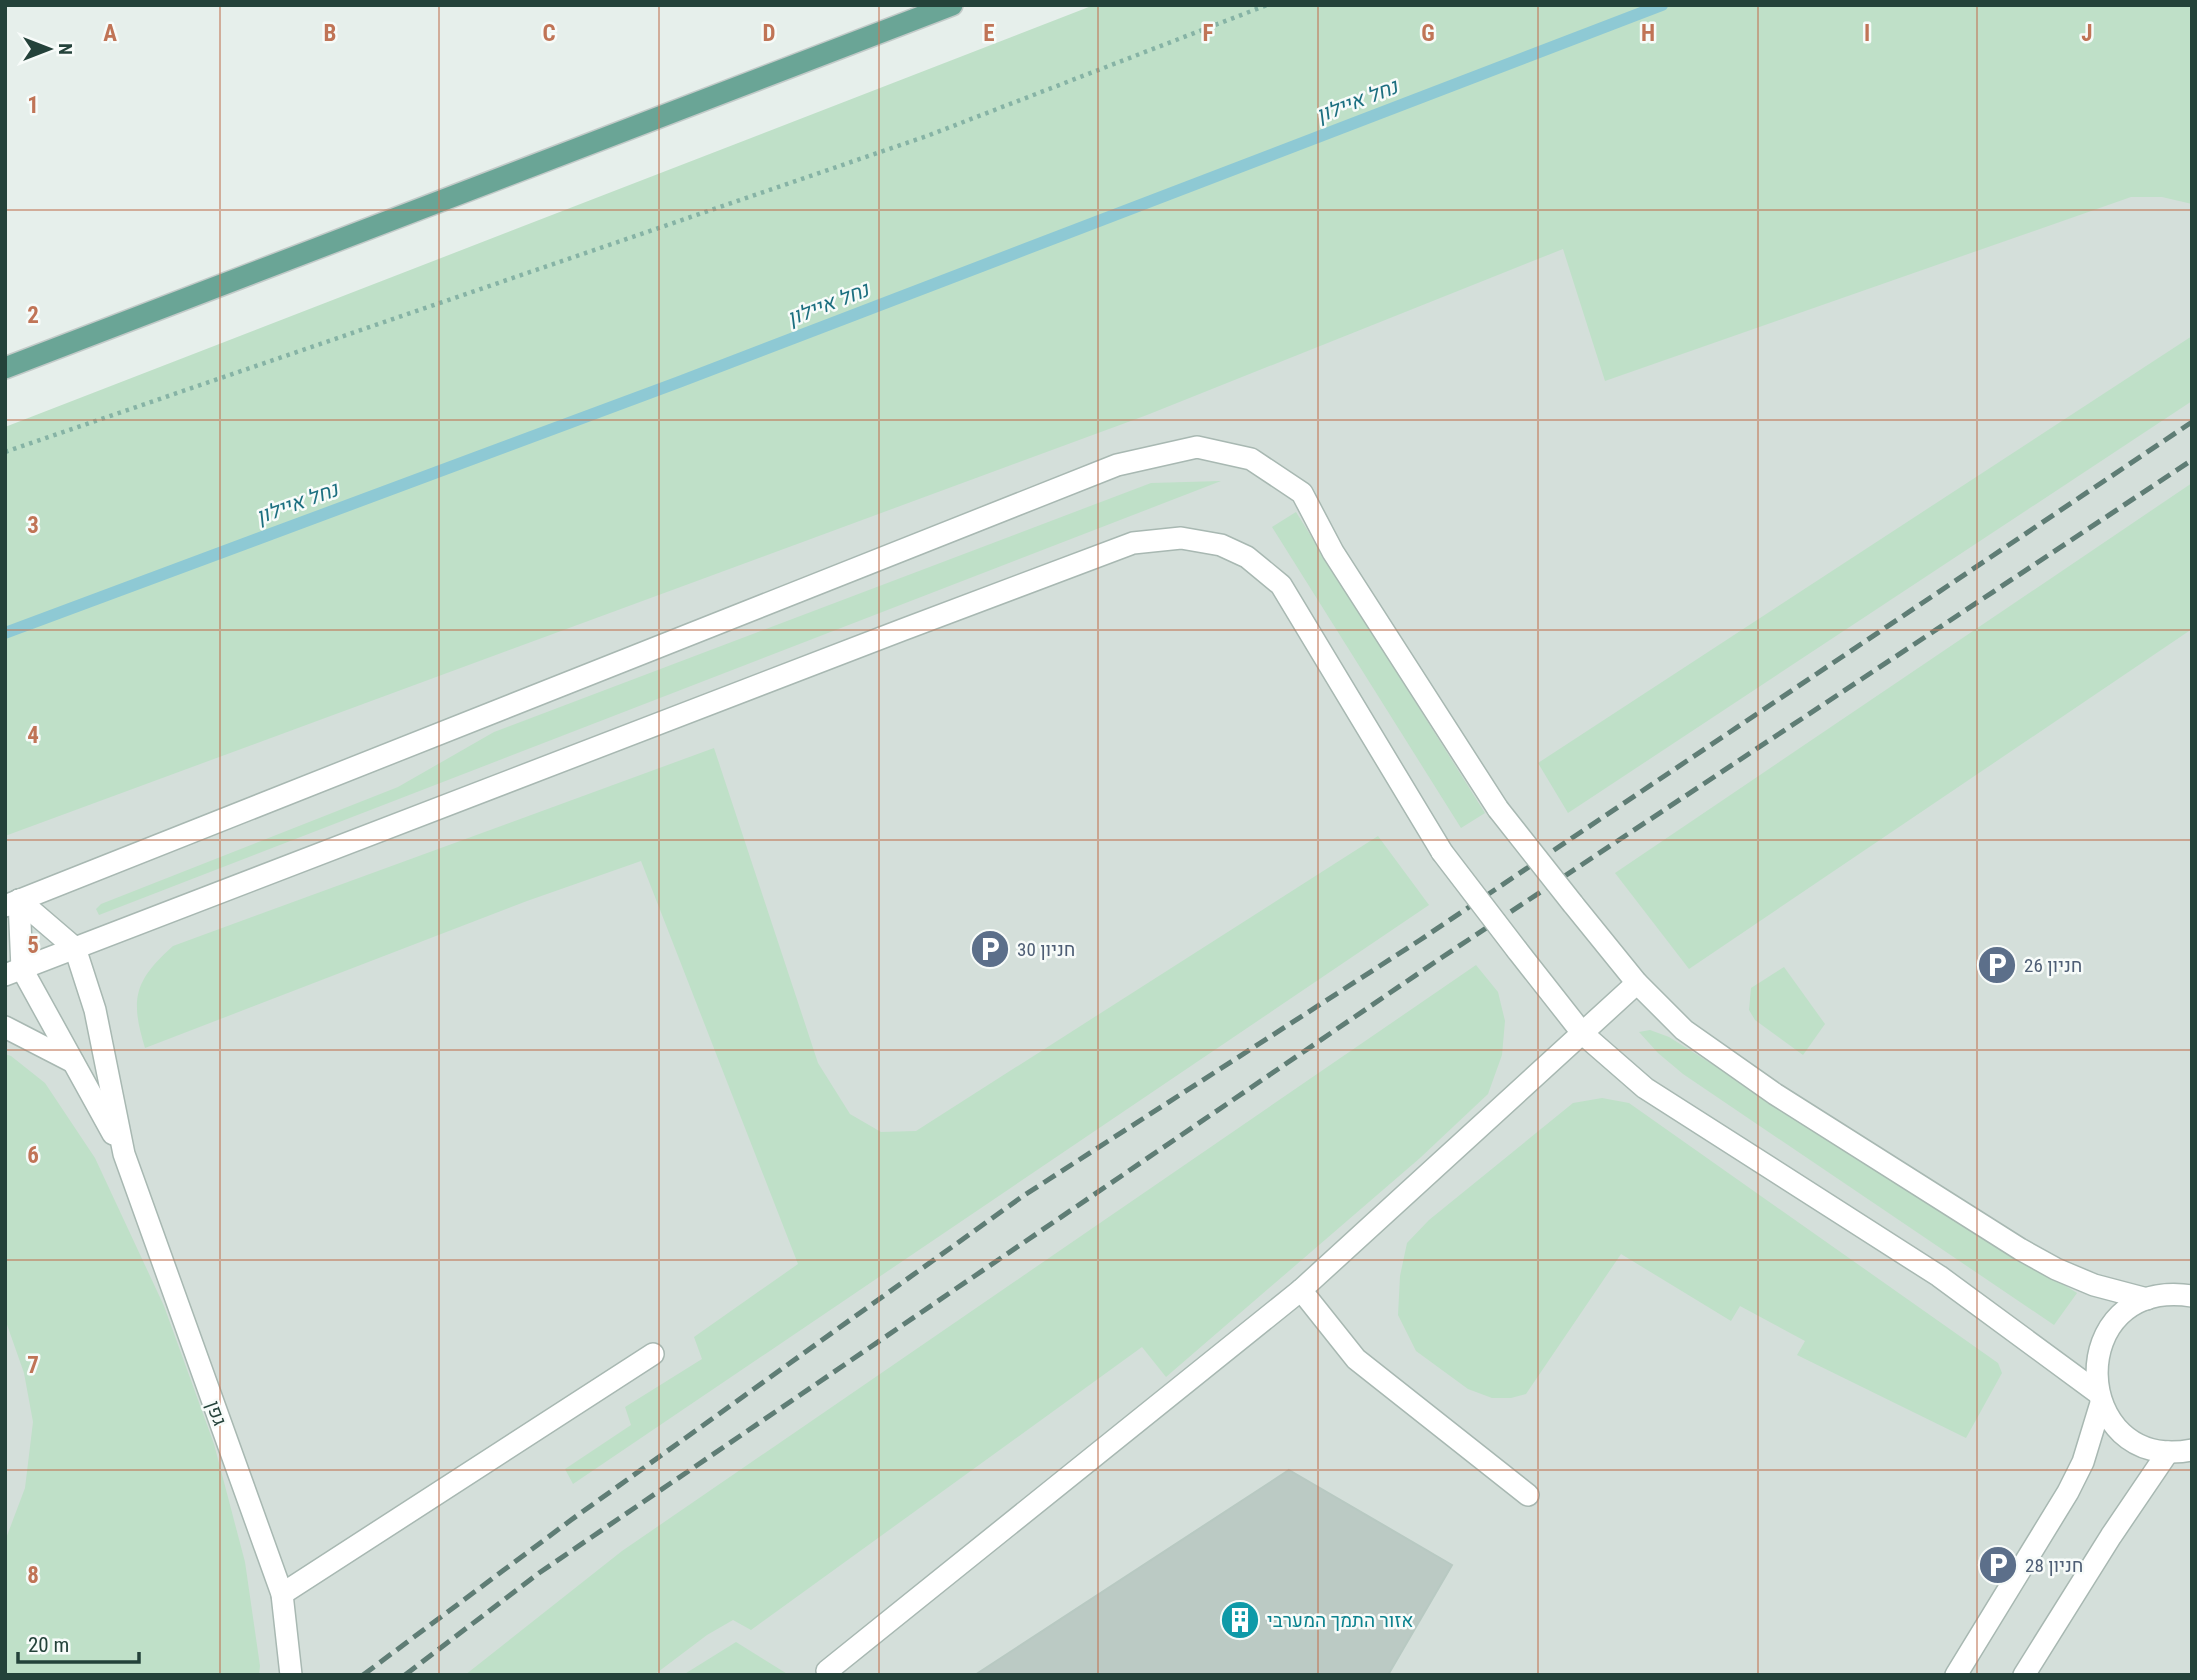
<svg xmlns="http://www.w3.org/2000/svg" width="2197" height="1680" font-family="'Roboto Condensed',Heebo,sans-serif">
<rect width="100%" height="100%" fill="#e6efeb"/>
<path fill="#d4dfda" d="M2192,5V1675H5V741Z"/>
<g fill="#bfe0c8">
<path d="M1094,5H2192V204L2162,197H2131L1605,381L1563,249L1147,415L5,836V427Z"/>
<path d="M2192,336V401L1568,813L1538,763Z"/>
<path d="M1221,481L99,915L96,909L101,904L398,787L494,732L1151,483Z"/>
<path d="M2192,483V629L1689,969L1615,873Z"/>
<path d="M1296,512L1485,813L1461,828L1272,527Z"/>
<path d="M714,748L818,1063L850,1114L881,1132L916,1131L1378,836L1429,905L573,1484L565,1469L631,1425L625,1407L702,1359L694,1337L798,1264L641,861L527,901L145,1048C130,999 134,981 173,946Z"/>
<path d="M1476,965L1498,992L1505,1021L1502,1055L1488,1094L1420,1158L1166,1377L1142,1347L751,1630L733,1620L707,1635L654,1675H465L622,1551Z"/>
<path d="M1784,967L1825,1024L1803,1055L1755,1020L1749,1010L1751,988Z"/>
<path d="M1650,1030L1669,1037L2077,1293L2054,1325L1683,1074L1658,1053L1639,1032Z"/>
<path d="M5,1054L11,1056L45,1083L95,1158L164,1306L214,1444L245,1562L260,1666L259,1675H5V1541L25,1488L33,1422L24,1373L5,1319Z"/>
<path d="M1602,1098L1629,1103L1998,1363L2002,1373L1966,1438L1797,1355L1805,1341L1740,1306L1731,1321L1621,1254L1526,1394L1511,1398H1492L1468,1389L1416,1351L1398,1315L1400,1276L1407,1243L1429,1220L1573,1103Z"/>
<path d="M736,1642L789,1675H683Z"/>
</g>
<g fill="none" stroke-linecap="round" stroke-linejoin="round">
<path stroke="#8ec9d4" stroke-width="12" d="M5,633L679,382L1662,5"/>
</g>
<path fill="#bbcac4" stroke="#b8c9c2" stroke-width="2" d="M1289,1470L1452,1565L1388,1675H975Z"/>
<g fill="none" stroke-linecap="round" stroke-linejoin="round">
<g stroke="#a8b8b2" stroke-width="24">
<g id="minor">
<path d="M19,900L75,948L95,1010L124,1154L282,1594L291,1675"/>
<path d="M19,900L22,969L113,1134"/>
<path d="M1573,904L1637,983L1684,1030L1775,1094L2020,1249L2056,1269L2094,1285L2147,1299"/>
<path d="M5,906L1117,465L1197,447L1251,459L1302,493L1333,552L1498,809"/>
<path d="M1517,950L1583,1034L1645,1088L1939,1276L2098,1393"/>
<path d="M5,975L902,630L1133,543L1181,538L1221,545L1247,557L1281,585L1442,852"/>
<path d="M5,1027L73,1062"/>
<path d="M1301,1290L1356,1359L1528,1495"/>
<path d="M2192,1296C2062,1276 2069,1474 2192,1450"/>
<path d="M282,1594L653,1354"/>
<path d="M827,1671L1301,1290L1637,983"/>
<path d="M1956,1675L2068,1492L2083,1462L2101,1403"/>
<path d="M2024,1675L2111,1536L2168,1452"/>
</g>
</g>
<g stroke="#c2cac8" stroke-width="24">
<path id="major" d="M5,368L952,5"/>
</g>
<path stroke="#86b3a5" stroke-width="4.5" stroke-dasharray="3.5 5" stroke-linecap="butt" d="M5,452L927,136L1267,5"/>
<use href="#minor" stroke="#fff" stroke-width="21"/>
<use href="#major" stroke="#6aa596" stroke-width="21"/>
<g stroke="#5f7d75" stroke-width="5" stroke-dasharray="14 7" stroke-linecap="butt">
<path d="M363,1675L571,1520L1023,1196L1420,940L2192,422"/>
<path d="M405,1675L539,1573L1441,958L2192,460"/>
</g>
<g stroke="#a8b8b2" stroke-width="24" stroke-linecap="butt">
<g id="minor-bridge">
<path d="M1498,809L1573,904"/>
<path d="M1442,852L1517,950"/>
</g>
</g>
<use href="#minor-bridge" stroke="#fff" stroke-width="21"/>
</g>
<path fill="none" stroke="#c07456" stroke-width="2" stroke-opacity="0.55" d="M220,5V1675M439,5V1675M659,5V1675M879,5V1675M1098,5V1675M1318,5V1675M1538,5V1675M1758,5V1675M1977,5V1675M5,210H2192M5,420H2192M5,630H2192M5,840H2192M5,1050H2192M5,1260H2192M5,1470H2192"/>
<defs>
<g id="parking-disc" transform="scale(2.0125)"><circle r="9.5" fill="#5c6f8a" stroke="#f7fbf9"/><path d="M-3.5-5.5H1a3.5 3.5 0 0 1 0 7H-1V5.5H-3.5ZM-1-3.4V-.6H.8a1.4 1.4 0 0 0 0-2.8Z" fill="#fff"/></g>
<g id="building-disc" transform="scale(2.0125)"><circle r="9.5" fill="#0f9aa8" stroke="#f7fbf9"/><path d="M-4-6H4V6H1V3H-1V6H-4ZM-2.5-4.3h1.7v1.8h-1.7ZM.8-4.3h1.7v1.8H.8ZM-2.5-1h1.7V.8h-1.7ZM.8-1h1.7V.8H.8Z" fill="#fff"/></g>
</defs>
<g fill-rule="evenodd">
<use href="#parking-disc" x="990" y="949"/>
<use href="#parking-disc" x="1997" y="965"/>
<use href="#parking-disc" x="1998" y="1565"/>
<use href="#building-disc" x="1240" y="1620"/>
</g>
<g text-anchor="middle" stroke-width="5" stroke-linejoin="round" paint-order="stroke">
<g font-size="19" fill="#4e5e75" stroke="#f7fbf9" text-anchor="start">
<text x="1017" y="956">חניון 30</text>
<text x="2024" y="972">חניון 26</text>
<text x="2025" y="1572">חניון 28</text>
</g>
<g font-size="19" fill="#24423a" stroke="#f7fbf9">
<text transform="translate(217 1413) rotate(70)" y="7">גפן</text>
</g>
<g font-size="19" fill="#0d838f" stroke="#f7fbf9" text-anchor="start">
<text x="1267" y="1627">אזור התמך המערבי</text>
</g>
<g font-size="21" font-style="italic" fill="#1c6f80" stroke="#f7fbf9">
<text transform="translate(1357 101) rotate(-21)" y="7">נחל איילון</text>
<text transform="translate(828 304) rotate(-21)" y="7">נחל איילון</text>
<text transform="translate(297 503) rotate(-20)" y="7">נחל איילון</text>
</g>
</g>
<g font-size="23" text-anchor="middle" font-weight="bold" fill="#c07456" stroke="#f7fbf9" stroke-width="5" stroke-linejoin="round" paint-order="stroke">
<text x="110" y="41">A</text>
<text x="330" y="41">B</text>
<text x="549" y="41">C</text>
<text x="769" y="41">D</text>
<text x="989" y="41">E</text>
<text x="1208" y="41">F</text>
<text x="1428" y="41">G</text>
<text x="1648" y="41">H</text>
<text x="1867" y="41">I</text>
<text x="2087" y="41">J</text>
<text x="33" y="113">1</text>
<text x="33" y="323">2</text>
<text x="33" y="533">3</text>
<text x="33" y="743">4</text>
<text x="33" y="953">5</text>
<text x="33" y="1163">6</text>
<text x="33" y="1373">7</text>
<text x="33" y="1583">8</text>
</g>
<rect width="2197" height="1680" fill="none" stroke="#24423a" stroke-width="14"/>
<g transform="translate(49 49) rotate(90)" stroke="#f7fbf9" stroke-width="5" paint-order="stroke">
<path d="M0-5L12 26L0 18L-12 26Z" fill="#24423a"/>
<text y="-10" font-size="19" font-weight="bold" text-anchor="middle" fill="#24423a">N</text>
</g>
<path d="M18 1652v10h121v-10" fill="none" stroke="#24423a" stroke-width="3.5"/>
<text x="28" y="1652" font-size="21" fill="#24423a" stroke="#f7fbf9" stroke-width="5" paint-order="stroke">20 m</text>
</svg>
